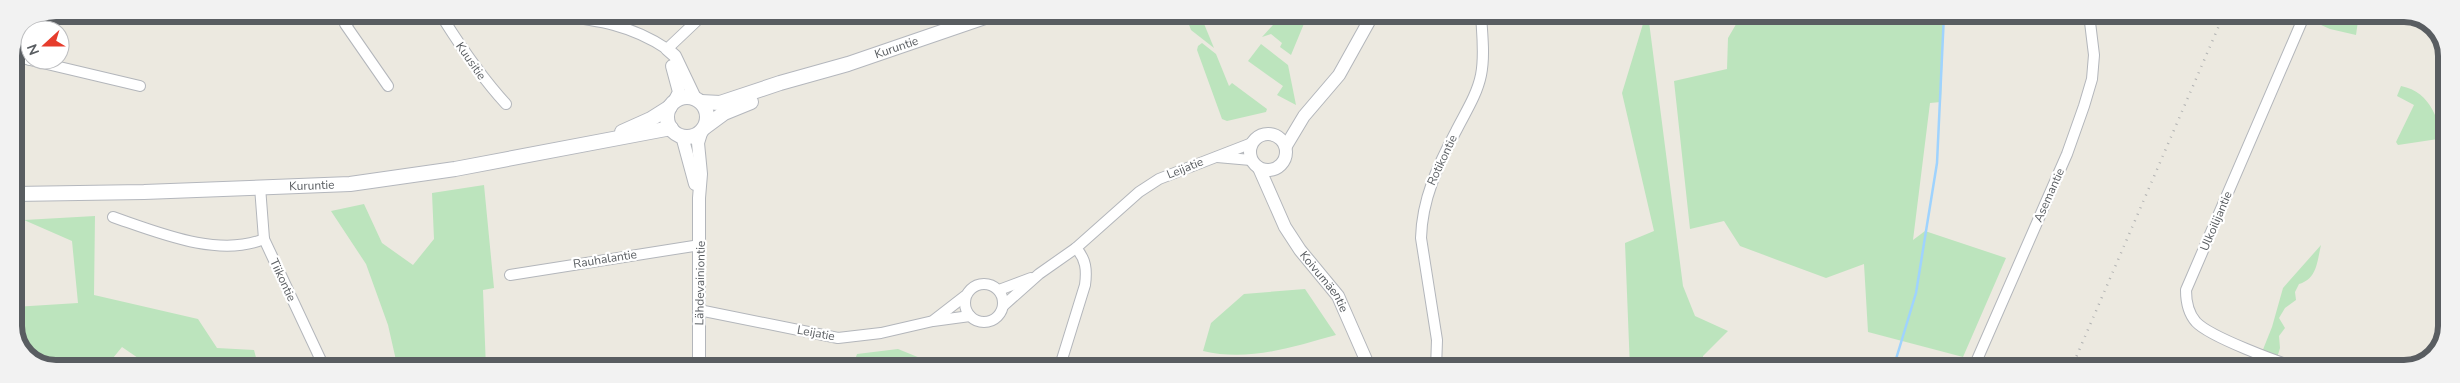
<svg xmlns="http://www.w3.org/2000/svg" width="2460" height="383" font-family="'Nunito Sans',sans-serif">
<rect width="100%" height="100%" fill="#ece9e0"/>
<g fill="#bce4bd">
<path d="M1185,14H1200L1214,48L1191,30Z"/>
<path d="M1283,14H1308L1291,55L1280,47L1282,43L1271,34L1262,37Z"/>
<path d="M1646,14H1648L1683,286L1695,316L1728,331L1703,356V369H1630L1625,243L1654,231L1622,93Z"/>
<path d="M1742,14H1944L1941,102L1930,103L1913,240L1925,231L2006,258L1963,357L1868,332L1864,264L1826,278L1740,246L1724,221L1690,229L1674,81L1727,69L1728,38Z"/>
<path d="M2312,14H2359L2356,35L2330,29L2310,20Z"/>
<path d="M1202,43L1216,54L1229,86L1232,83L1267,109L1266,112L1227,121L1222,119L1197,50L1198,46Z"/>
<path d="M1261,44L1288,65L1296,105L1277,95L1283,86L1248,61Z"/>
<path d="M2401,86C2432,92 2439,122 2445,148L2441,150L2438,139L2398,145L2396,142L2414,105L2397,96Z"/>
<path d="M484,185L494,288L483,290L486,369H398L388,325L366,264L331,211L364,204L382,243L413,265L434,239L432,193Z"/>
<path d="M95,216L94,295L198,319L217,348L254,350L259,369H154L122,347L104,369H50L26,357L14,332V307L78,303L72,241L24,220Z"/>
<path d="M2321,245C2317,262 2317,279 2299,284L2295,292L2296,300L2285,308L2279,318L2285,328L2279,336L2280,348L2277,358L2262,352L2272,327L2283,288Z"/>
<path d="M1305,289L1336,335C1292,347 1249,362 1203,351L1211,323L1244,294Z"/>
<path d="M898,349L947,369H852L857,354Z"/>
<path d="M1888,359L1950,369H1828Z"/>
</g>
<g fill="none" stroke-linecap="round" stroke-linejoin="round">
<path stroke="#9fd3fe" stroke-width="2.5" d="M1893,369L1916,293L1937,163L1944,14"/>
<g stroke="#b3b6bb" stroke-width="12">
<g id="minor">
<path d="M360,14L345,24L388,86"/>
<path d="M445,14L444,20C463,50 482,78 506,104"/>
<path d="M548,14C594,20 628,23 667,49L704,14"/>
<path d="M48,30L57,14"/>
<path d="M14,56L30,60"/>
<path d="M30,60L140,86"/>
<path d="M1217,157L1251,160"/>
<path d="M260,187L264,239L325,369"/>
<path d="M113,217C157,232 218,258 264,239"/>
<path d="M510,275L700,245"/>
<circle cx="984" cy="303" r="19"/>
<path d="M999,290L1031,278"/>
<path d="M1003,306L1039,274L1076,248L1139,192L1159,179L1252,143"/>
<path d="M699,310L838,338L881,333L933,321L970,316"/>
<path d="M934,320L965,296"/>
<path d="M1059,369L1085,285C1087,270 1086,259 1076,248"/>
<path d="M1436,369L1437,340L1421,238C1422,199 1438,165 1456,131C1465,113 1477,95 1481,75C1485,55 1482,34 1481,14"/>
<path d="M1973,369L2067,154L2084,106L2092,79L2094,55L2089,14"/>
<path d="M2302,369C2280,363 2210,337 2196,322C2188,313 2186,302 2186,290L2305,14"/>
</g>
</g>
<g stroke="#b3b6bb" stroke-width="14">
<g id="tertiary">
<path d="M667,49L675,56L695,98"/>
<path d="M672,66L679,92L674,102"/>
<circle cx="1268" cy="152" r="18"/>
<path d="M682,136L695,184"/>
<path d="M1286,146L1304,116L1339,75L1373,14"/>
<path id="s1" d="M1259,168L1285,227L1300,250L1338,296L1370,369"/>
<path d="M699,369V198L701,174L698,143L702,130"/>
</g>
</g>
<g stroke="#b4b7bd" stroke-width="16">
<g id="secondary">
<circle cx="687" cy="117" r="20"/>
<path id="s2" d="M701,102L720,103L780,83L848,64L994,14"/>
<path d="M705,127L724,113L751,102"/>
<path d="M622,132L651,119L670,107"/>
<path id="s3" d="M14,194L144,192L350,184L455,169L671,128"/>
</g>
</g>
<use href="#minor" stroke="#fff" stroke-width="10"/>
<use href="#tertiary" stroke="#fff" stroke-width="12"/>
<use href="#secondary" stroke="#fff" stroke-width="14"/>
<path stroke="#b2b3b3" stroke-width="2.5" stroke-dasharray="1 6" stroke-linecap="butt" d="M2071,369L2224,14"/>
</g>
<g text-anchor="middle" stroke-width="4.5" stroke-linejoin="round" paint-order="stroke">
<g font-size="12" fill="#595d61" stroke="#fff">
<text dy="4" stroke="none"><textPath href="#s2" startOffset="204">Kuruntie</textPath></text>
<text transform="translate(471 61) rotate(55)" y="4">Kuusitie</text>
<text transform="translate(1442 160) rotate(-65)" y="4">Rotikontie</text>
<text transform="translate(1185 168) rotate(-22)" y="4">Leijatie</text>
<text dy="4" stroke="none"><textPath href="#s3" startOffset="298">Kuruntie</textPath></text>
<text transform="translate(2049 195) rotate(-66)" y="4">Asemantie</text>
<text transform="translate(2216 221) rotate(-67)" y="4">Ulkoilijantie</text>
<text transform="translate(605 259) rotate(-9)" y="4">Rauhalantie</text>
<text transform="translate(283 280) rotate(65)" y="4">Tiikontie</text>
<text transform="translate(700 283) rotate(-89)" y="4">Lähdevainiontie</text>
<text dy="4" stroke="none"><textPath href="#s1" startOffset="132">Koivumäentie</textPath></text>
<text transform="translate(816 333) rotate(10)" y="4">Leijatie</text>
</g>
</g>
<path d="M0 0H2460V383H0ZM56 22H2404A34 34 0 0 1 2438 56V326A34 34 0 0 1 2404 360H56A34 34 0 0 1 22 326V56A34 34 0 0 1 56 22Z" fill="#f2f2f2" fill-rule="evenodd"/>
<path fill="none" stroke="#595d61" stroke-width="6" d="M56 22H2404A34 34 0 0 1 2438 56V326A34 34 0 0 1 2404 360H56A34 34 0 0 1 22 326V56A34 34 0 0 1 56 22Z"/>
<g transform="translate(45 45) rotate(249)"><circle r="24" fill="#ffffff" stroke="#bdbec0"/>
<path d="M0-4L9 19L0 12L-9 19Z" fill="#e63c2c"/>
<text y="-8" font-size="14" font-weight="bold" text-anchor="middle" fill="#595d61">N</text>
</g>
</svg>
